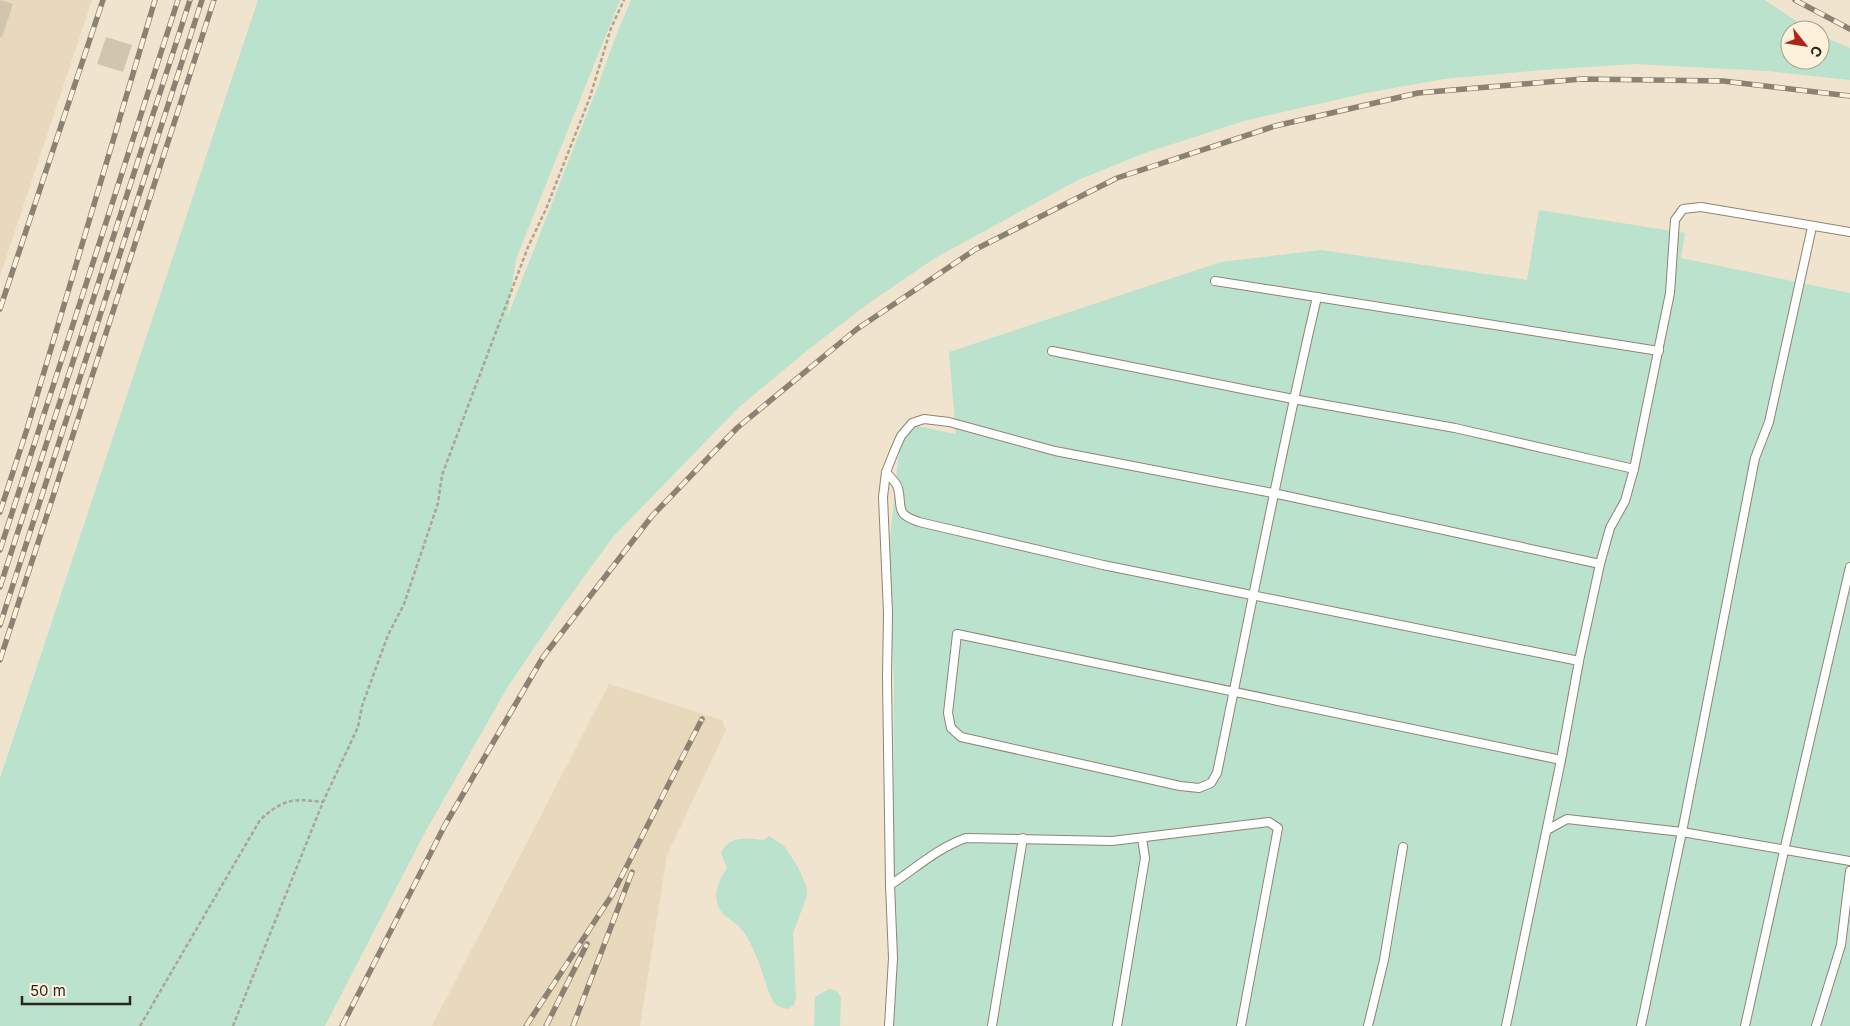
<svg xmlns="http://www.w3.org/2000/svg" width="1850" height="1026" font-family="Inter,sans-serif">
<rect width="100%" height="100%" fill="#f0e4ce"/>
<g fill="#e8d8bc">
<path d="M0,0H92L0,276Z"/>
<path d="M609,684L722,720L726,730L667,855L640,1026H432Z"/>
</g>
<g fill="#bae2cc">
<path d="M258,0H620L516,259L507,318L598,86L617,33L631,0H1765L1810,30H1790V60H1820V35L1850,48V80L1767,71L1634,64L1542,70L1444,79L1366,93L1244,121L1145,153L1078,180L935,258L869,303L809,349L739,407L613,537L562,607L507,688L423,836L325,1026H0V778Z"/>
<path d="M1539,210L1685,233L1681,258L1850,293V1026H888L893,887L894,684L888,559L900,441L913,425L956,434L949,352L1221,262L1321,250L1527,280Z"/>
<path d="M769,836L784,846L798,867L807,888V896L793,933L796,998L794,1005L788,1009C783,1008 778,1007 774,1003C769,997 762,969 758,960C753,949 749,938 741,929C735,921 723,917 719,908C712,893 719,880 727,868L721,853C729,835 747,838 763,840Z"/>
<path d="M829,989L837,991L841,998L840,1026H814L815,997Z"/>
</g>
<g fill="#d1c5b0">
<path d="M0,0L13,4L2,37H0Z"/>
<path d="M106,37L132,45L123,72L97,64Z"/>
</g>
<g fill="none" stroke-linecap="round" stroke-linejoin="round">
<g stroke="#908471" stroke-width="10">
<g id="lane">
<path d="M1215,281L1659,351"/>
<path d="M1317,297C1280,455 1250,614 1217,773L1211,783L1199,788L1180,786L961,737L951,728L948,713L957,634L1561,760"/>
<path d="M1052,351L1293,399L1455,428L1634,469"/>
<path d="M886,472C890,477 897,483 898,488C903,509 894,513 919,522L1103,565L1579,661"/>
<path d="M1547,830L1567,819L1682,832L1850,861"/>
<path d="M890,885C915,869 937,848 966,838L1112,841L1269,822L1278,828L1241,1026"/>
<path d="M889,1026L893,958L890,885L887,678L888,613L883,497L886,472L894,452L901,436L912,423L924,419L949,422L1055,451L1273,493L1600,564"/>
<path d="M992,1026L1023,838"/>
<path d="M1117,1026L1145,858L1142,838"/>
<path d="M1368,1026L1384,960L1403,847"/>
<path d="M1506,1026L1561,760L1579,661L1600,564L1610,528L1625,501L1634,469L1670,293L1675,220L1683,209L1701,207L1850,232"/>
<path d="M1641,1026L1682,832L1755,458L1769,422L1812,227"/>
<path d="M1745,1026L1784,851L1850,567"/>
<path d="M1816,1026L1841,945L1850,871"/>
</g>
</g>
<g stroke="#ada492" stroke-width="2.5" stroke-dasharray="4 2.5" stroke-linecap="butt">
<path d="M140,1026L260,820C283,799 293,798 323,802"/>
<path d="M233,1026L323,802L358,727L362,706L388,635L404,604L438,503L442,475L528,247L546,209L590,97L611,28L624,0"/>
</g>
<use href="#lane" stroke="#fff" stroke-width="8"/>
<g stroke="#8b8274" stroke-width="5.5">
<g id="rail">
<path d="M1795,0L1850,29"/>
<path d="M0,309L103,0"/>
<path d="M0,512L27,429L155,0"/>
<path d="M0,550L178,0"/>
<path d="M0,587L190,0"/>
<path d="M0,625L202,0"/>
<path d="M0,660L214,0"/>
<path d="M342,1026L445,825L543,657L652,516L737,428L857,329L976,249L1117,178L1275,126L1418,93L1582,79L1723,81L1850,96"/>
<path d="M526,1026L612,895L702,719"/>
<path d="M546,1026L587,944"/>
<path d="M573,1026L632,872"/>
</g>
</g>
<use href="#rail" stroke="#fdf1db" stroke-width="4" stroke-dasharray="11" stroke-linecap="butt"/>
</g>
<g transform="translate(1805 45) rotate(120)"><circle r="24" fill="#fdf1db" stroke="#a9a08f"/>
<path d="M0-4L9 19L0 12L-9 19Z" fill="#b12219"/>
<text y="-8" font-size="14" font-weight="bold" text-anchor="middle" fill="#2b261e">С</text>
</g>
<path d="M22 996v8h108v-8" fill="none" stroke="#2b261e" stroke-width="2.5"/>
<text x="30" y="996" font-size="15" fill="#2b261e" stroke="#fdf1db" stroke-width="4" paint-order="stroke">50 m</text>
</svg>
